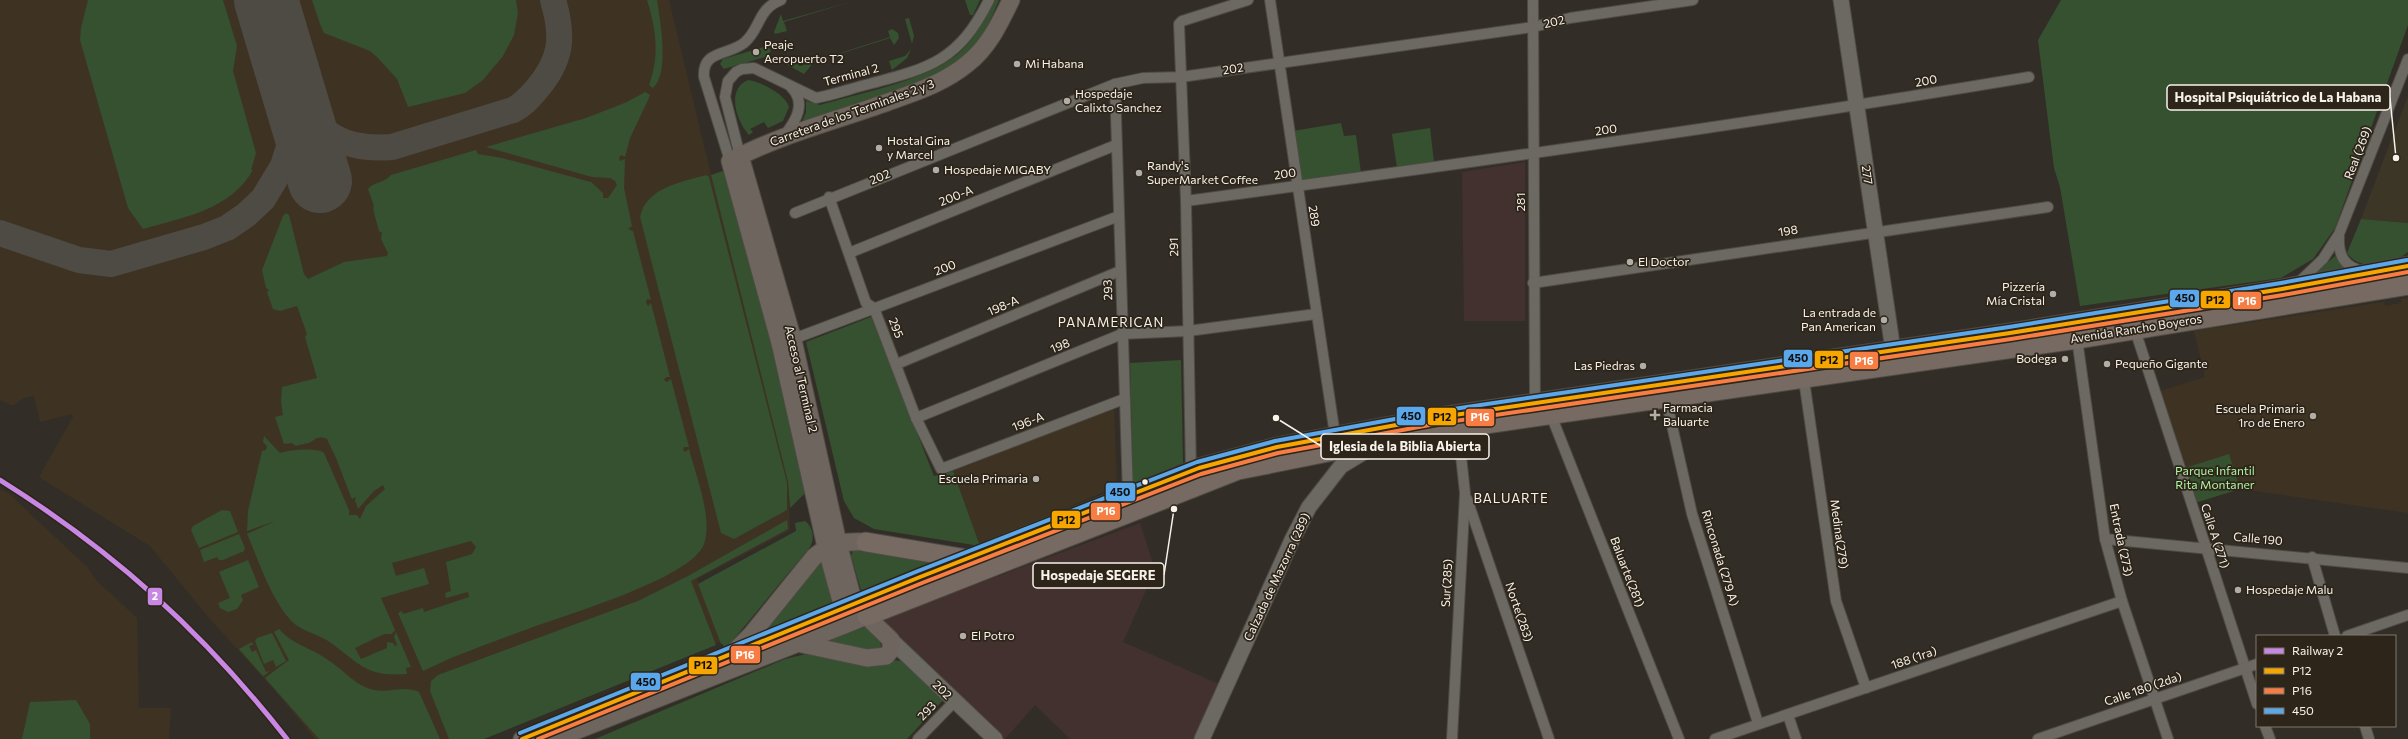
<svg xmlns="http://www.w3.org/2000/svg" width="2408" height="739" font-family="Commissioner,sans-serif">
<rect width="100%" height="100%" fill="#322e27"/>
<g fill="#3e3322">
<path d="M0,0H669L711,175L788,482L790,530L697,579L721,641L476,739H315L277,693L209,618L150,546L39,477L73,417L71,414L40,422L34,396L23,398L13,406L0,400Z"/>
<path d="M2408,298V513L2240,489L2195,503L2160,391L2205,377L2194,331L2384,302L2385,306L2401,303V299Z"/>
<path d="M1114,408L1117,486L980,546L953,471Z"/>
<path d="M0,489L8,493L87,567L97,581L137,618L139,708H171L169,739H0Z"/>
</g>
<g fill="#433130">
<path d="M1525,162V321H1464L1462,172Z"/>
<path d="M1140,523L1155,570L1123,642L1219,684L1195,739H1070L1035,705L1005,739H1002L881,620Z"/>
</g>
<path fill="#3c3626" d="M2408,96V223L2361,219Z"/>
<g fill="#355130">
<path d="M88,0H223L237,46L233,71L256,153L251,170H253C230,210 185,217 143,229L128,208L80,40L81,28Z"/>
<path d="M312,0H516L518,13L514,35L503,56L483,80L465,93L408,107L397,79L377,57L370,51L324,33L320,24Z"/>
<path d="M647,0H657C660,21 670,73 653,88L649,85C660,56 656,29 647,0Z"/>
<path d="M857,0L784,22L787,31L775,34L774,32L781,14L783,21Z"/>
<path d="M965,0H980L973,15H970Z"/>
<path d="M994,0H999C991,19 982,41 966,55C932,87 847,108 801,125L806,112V101L820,105C860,93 931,80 961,51C976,37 985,18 994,0Z"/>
<path d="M2061,0H2408V25L2335,228L2313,259L2281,278L2080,306L2060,187L2054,168L2038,40Z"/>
<path d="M909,18L914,36L912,44L905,19Z"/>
<path d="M892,29L898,33L899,38L894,45L890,38L814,62L804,74L784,63L785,61L796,57L794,62L800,66L890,37L888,31Z"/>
<path d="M767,46L771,51L765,57L724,69L720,64L723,59Z"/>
<path d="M911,49L907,58L892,70L889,61L905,56Z"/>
<path d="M748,80C761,82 785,94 789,107L783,121L768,128L764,122L750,129L753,132L749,135C736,121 726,89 748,80Z"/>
<path d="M645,92L650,95L648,100L630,138L625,157L621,155L619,158L620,161L625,159L624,188L632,226L628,229L633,231L651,300L647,299L646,303L648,306L651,303L670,377H666L664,380L667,382L671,379L689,447H684L683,450L685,452L689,449C696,476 713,518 704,544C691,579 564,615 528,629C502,638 477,648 451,658L423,671L398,613L402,611L403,614L423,608L424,612L469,597L468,592L446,598L445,593L451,591L446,562L472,554L476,547L471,541L392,563L396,576L424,568L429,584L381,598L395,630L392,634H384L355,648L361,659L387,648V642L393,643L395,646L397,645L394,637L396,632L411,667L406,668L407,674C367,677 361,665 331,643C321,635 307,633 296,625C273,606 259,561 247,534L275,521L247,531L248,511L262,451L266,450L267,446L263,442L264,436L280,453C288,450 317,447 324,453L349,510V515H357L360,519L366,506L385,489L383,485L374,491L358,509L355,500L356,497L352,499L351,497L336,458L327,439C317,435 315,440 309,443C305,444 301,444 296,446L292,443L284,444L275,417L283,415L281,402L282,387L317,378L305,337L307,334L297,306L280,311L273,309L267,292L269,290L266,288L262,270L283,216L286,213L289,215L304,274L308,279L344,262L387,256L388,253L381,239L382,233L379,231L373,209L374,206L368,189C373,182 385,183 391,175L476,150L478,154L502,158L591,182L603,193V198H608L617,185L615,181L610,178L592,177L486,147L586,118L627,102Z"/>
<path d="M1341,123L1344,136L1356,135L1361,173L1301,182L1293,131Z"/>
<path d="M1430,128L1434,162L1397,168L1392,134Z"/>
<path d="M723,171L727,172L781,363L807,486L804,494L790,508L788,482L711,175Z"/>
<path d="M706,175L709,177L787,483V510L734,539L721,533L640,217C646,187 683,182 706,175Z"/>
<path d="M2361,219L2408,223V252C2391,266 2361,272 2347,253Z"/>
<path d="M2335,256L2342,265L2353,272L2312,277Z"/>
<path d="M871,317L934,476L953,471L980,546L874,529L854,518L844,501L806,342Z"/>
<path d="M1181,360L1183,463L1133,483L1130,363Z"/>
<path d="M2229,454L2240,489L2195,503L2185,468Z"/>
<path d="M222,510L230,511L238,532L199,548L191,530L193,526Z"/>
<path d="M787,520L788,529L691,581L716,645L484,739H449L430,691L431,681L438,675L638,601L688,576Z"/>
<path d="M805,521C813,527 815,538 810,547L729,645L723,649V644H721L698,584L796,531L795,523Z"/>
<path d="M239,534L245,548L244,551L223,560H219L217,557L204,562L200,550Z"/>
<path d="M854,548L935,563L861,590L851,556Z"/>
<path d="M248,560L259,587L241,595L243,600L237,609L228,612L220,608L218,603L230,598L219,572Z"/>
<path d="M822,561L835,602L763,632L817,564Z"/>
<path d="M866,627L880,640L881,646L878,651L819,642Z"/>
<path d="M279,629C293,645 312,648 328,660C344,670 355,686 374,690C390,693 405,685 419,692L440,739H319L265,678L289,660L274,632Z"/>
<path d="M272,633L286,661L276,667L273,660L264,664L255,641L257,638Z"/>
<path d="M252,642L253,645L249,646L252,652L256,650L266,672L270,671L263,676L239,649Z"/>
<path d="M810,653L902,661L943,700L907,739H595L785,659Z"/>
<path d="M76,700L90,724V739H22L30,702Z"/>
</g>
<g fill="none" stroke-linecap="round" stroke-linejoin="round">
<g stroke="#4e4a44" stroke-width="26">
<path d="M295,93C318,134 343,151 392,147L513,110C523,105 529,98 536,90C562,60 564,37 553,0"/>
<path d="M0,233L79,260L111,264L204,237L227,228L246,215L263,199L283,166L296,125L293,88"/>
</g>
<path stroke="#4e4a44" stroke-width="64" d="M266,0L320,181"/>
<g stroke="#4e4b44" stroke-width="12">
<g id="street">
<path d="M1270,0L1335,435"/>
<path d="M1533,0L1535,403"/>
<path d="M1115,84L1128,496"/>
<path d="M784,136C796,121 807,103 791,87"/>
<path d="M740,156L725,97L728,81L736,72L742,69L754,68L816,98C834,95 852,88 869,84C931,68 959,60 989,0"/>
<path d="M730,161L704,77C702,50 727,56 744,43C761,29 757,9 781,0"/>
<path d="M829,197L866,303L874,308L916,418L941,469L1124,399"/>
<path d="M1186,201C1468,163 1749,124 2029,77"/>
<path d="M795,213L1115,84L1143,78L1181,77L1533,27L1570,18L1693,0"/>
<path d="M2339,237C2338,255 2344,267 2363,271"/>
<path d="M849,253L1116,145"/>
<path d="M2299,282L2323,259L2339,234L2408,59"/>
<path d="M1533,283L2048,207"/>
<path d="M2135,330L2257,704"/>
<path d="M2077,339L2105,539L2122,601L2168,739"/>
<path d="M788,341L1119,216"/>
<path d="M897,364L1120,271"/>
<path d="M1804,380L1836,601L1866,688"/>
<path d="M1666,399L1692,514L1758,723"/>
<path d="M1551,415L1679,739"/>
<path d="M916,418L1122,334L1188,331L1316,314"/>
<path d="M1191,472L1186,201L1179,24L1182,21L1248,0"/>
<path d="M1467,499L1549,739"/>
<path d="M2105,539L2408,568"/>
<path d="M2312,557L2335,636"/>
<path d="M2347,636L2408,615"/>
<path d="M1788,715L1796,739"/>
<path d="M2265,726L2270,739"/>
<path d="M2365,726L2369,739"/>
<path d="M918,739L954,702"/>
<path d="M1452,739L1465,493L1458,428"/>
<path d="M1715,739L2122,601"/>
<path d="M2038,739L2257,664"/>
</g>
</g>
<g stroke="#4e4b44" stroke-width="17">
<g id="secondary">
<path d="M1841,0L1893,350"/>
<path d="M891,640L995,739"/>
<path d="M1202,739L1292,540L1309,507L1341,466L1374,446"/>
</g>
</g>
<g stroke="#4e4b44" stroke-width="19">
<g id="primary">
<path d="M740,156L793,340L838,543L854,604"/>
<path d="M843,608L826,547L780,343L730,161C779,135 835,121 888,102C916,92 944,83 967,64C988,48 1000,23 1011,0"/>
<path d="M797,643L867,658L886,656L891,650V640L859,609"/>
<path d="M736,650L751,635L814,557C830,543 845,541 866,542"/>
<path d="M522,739L854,604"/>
<path d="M555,739L867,616"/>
</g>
</g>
<g stroke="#4e4b44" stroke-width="21">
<g id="highway">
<path d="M866,542L967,559"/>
<path d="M854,604L1199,468L1277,447L1434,418L2010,333L2282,289L2408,266"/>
<path d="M867,616L1238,470L1383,441L1458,428L2077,339L2408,285"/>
</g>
</g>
<use href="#street" stroke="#6c6862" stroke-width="10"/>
<use href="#secondary" stroke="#6c6862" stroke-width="15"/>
<use href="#primary" stroke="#6e655e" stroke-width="17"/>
<use href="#highway" stroke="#766a62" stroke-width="19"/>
<g stroke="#2d2519" stroke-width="7">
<path id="bus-1" d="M522,739L920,577L1199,468L1277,447L1434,418L2010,333L2282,289L2408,266"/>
</g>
<g stroke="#2d2519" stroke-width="7">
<path id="bus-2" d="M538,739L922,583L1201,474L1278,453L1435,424L2011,339L2283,295L2408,272"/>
</g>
<g stroke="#2d2519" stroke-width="7">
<path id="bus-3" d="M520,733L918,571L1197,462L1275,441L1433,412L2009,327L2281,283L2407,260"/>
</g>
<use href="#bus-1" stroke="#f7a600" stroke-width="4"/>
<use href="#bus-2" stroke="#f77d43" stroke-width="4"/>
<use href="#bus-3" stroke="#5aa8eb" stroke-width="4"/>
<g stroke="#2d2519" stroke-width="8">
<path id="rail-1" d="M0,480C115,552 203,632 287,739"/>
</g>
<use href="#rail-1" stroke="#c787e3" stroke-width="5"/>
</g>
<g fill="#b2ada6" stroke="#2d2519" stroke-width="1.5">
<circle cx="756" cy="52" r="4"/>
<circle cx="1017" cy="64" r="4"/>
<circle cx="1067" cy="101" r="4"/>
<circle cx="879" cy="148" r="4"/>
<circle cx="936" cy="170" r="4"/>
<circle cx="1139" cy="173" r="4"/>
<circle cx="1630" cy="262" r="4"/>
<circle cx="2053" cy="294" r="4"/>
<circle cx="1884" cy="320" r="4"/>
<circle cx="2065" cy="359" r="4"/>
<circle cx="2107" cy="364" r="4"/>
<circle cx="1643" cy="366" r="4"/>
<path d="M1653 409h4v4h4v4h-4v4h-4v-4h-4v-4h4z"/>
<circle cx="2313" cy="416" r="4"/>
<circle cx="1036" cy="479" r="4"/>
<circle cx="2238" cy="590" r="4"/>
<circle cx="963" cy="636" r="4"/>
</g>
<circle fill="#f7f2ea" stroke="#2d2519" stroke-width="1.5" cx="1145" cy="482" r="3.5"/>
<g text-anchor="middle" stroke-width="3.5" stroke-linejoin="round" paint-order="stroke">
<g font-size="12" fill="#f7f2ea" stroke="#2d2519">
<text transform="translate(1554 22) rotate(-13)" y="4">202</text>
<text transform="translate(1233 69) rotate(-9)" y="4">202</text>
<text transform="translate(851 75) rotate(-15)" y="4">Terminal 2</text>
<text transform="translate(1926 81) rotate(-10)" y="4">200</text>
<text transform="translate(852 113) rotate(-20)" y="4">Carretera de los Terminales 2 y 3</text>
<text transform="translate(1606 130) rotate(-8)" y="4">200</text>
<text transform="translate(2358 153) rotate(-69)" y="4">Real (269)</text>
<text transform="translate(1285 174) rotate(-8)" y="4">200</text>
<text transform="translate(1867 175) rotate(82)" y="4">277</text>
<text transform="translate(880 177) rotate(-22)" y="4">202</text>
<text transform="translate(956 196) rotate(-22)" y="4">200-A</text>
<text transform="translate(1521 202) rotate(-90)" y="4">281</text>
<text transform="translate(1314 216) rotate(81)" y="4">289</text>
<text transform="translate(1788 231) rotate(-9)" y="4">198</text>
<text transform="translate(1174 247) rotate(-91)" y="4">291</text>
<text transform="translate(945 268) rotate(-21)" y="4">200</text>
<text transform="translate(1108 290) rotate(-92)" y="4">293</text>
<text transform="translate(1003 306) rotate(-23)" y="4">198-A</text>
<text transform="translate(896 328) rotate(68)" y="4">295</text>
<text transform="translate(2136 329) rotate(-9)" y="4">Avenida Rancho Boyeros</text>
<text transform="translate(1060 346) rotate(-22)" y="4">198</text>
<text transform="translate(801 379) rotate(77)" y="4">Acceso al Terminal 2</text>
<text transform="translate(1028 422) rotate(-21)" y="4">196-A</text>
<text transform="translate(1839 534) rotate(82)" y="4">Medina(279)</text>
<text transform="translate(2215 536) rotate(72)" y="4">Calle A (271)</text>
<text transform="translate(2258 539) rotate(5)" y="4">Calle 190</text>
<text transform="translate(2121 540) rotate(78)" y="4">Entrada (273)</text>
<text transform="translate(1720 558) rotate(73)" y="4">Rinconada (279 A)</text>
<text transform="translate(1627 572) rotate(69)" y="4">Baluarte(281)</text>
<text transform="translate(1277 577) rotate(-65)" y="4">Calzada de Mazorra (289)</text>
<text transform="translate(1447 583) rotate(-87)" y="4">Sur(285)</text>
<text transform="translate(1519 612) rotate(71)" y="4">Norte(283)</text>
<text transform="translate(1914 658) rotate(-19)" y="4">188 (1ra)</text>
<text transform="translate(2143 689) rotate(-19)" y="4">Calle 180 (2da)</text>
<text transform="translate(942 690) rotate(45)" y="4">202</text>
<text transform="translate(927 711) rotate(-47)" y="4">293</text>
</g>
<g font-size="12" fill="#f7f2ea" stroke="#2d2519" text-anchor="start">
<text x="764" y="49">Peaje<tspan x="764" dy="14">Aeropuerto T2</tspan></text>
<text x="1025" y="68">Mi Habana</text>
<text x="1075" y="98">Hospedaje<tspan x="1075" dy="14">Calixto Sanchez</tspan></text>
<text x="887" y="145">Hostal Gina<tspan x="887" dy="14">y Marcel</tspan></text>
<text x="1147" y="170">Randy's<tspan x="1147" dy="14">SuperMarket Coffee</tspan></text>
<text x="944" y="174">Hospedaje MIGABY</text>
<text x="1638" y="266">El Doctor</text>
<text x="2045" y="291" text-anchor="end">Pizzería<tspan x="2045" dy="14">Mía Cristal</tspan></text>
<text x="1876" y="317" text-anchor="end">La entrada de<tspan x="1876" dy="14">Pan American</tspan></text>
<text x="2057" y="363" text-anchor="end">Bodega</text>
<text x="2115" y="368">Pequeño Gigante</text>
<text x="1635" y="370" text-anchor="end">Las Piedras</text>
<text x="1663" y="412">Farmacia<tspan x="1663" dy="14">Baluarte</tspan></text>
<text x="2305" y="413" text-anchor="end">Escuela Primaria<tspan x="2305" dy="14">1ro de Enero</tspan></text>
<text x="1028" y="483" text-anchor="end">Escuela Primaria</text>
<text x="2246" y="594">Hospedaje Malu</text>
<text x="971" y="640">El Potro</text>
</g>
<g font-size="12" fill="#adf3a3" stroke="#2d2519">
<text x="2215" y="475">Parque Infantil<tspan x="2215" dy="14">Rita Montaner</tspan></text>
</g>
<g font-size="13" letter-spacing="1" fill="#f7f2ea" stroke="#2d2519">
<text x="1111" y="327">PANAMERICAN</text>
<text x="1511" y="503">BALUARTE</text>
</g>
</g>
<path fill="none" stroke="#f7f2ea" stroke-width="1.5" d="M2396 158L2390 98M1276 418L1321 446M1174 509L1164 575"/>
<g fill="#f7f2ea" stroke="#2d2519" stroke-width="1.5">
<circle cx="2396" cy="158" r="4"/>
<circle cx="1276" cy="418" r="4"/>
<circle cx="1174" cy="509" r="4"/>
</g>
<g fill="#2d2519" stroke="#f7f2ea" stroke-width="1.5">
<rect x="2167" y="85" width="223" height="25" rx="4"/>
<rect x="1321" y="434" width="168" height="25" rx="4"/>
<rect x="1033" y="563" width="131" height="25" rx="4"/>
</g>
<g font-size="13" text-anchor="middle" font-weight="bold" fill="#f7f2ea">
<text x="2278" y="102">Hospital Psiquiátrico de La Habana</text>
<text x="1405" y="451">Iglesia de la Biblia Abierta</text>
<text x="1098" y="580">Hospedaje SEGERE</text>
</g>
<g stroke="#2d2519" stroke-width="1.5">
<rect x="2169" y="289" width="31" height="19" rx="4" fill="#5aa8eb"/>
<rect x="2200" y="290" width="31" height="19" rx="4" fill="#f7a600"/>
<rect x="2232" y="291" width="30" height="19" rx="4" fill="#f77d43"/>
<rect x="1783" y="349" width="30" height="19" rx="4" fill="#5aa8eb"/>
<rect x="1814" y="350" width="30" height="19" rx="4" fill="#f7a600"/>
<rect x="1849" y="351" width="30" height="19" rx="4" fill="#f77d43"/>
<rect x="1396" y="406" width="30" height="20" rx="4" fill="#5aa8eb"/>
<rect x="1427" y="407" width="30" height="19" rx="4" fill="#f7a600"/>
<rect x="1465" y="408" width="30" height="19" rx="4" fill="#f77d43"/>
<rect x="1105" y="482" width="31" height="20" rx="4" fill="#5aa8eb"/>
<rect x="1090" y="502" width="31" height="19" rx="4" fill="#f77d43"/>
<rect x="1051" y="510" width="30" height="19" rx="4" fill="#f7a600"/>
<rect x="147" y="587" width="16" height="19" rx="4" fill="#c787e3"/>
<rect x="730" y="645" width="31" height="19" rx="4" fill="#f77d43"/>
<rect x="688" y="656" width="30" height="19" rx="4" fill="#f7a600"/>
<rect x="630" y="672" width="31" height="19" rx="4" fill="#5aa8eb"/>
</g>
<g font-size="11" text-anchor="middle" font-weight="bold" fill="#fff">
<text x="2247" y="305">P16</text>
<text x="1864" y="365">P16</text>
<text x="1480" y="421">P16</text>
<text x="1106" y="515">P16</text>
<text x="155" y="600">2</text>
<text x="745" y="659">P16</text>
</g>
<g font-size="11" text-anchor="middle" font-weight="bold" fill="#111">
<text x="2185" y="302">450</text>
<text x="2215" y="304">P12</text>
<text x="1798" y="362">450</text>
<text x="1829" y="364">P12</text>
<text x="1411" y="420">450</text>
<text x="1442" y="421">P12</text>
<text x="1120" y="496">450</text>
<text x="1066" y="524">P12</text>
<text x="703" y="669">P12</text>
<text x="646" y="686">450</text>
</g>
<rect x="2256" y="635" width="140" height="92" fill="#2d2519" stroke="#7e776d"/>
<rect x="2264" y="648" width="20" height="6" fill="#c787e3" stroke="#7e776d"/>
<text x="2292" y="655" font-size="12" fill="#f7f2ea">Railway 2</text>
<rect x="2264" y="668" width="20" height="6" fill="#f7a600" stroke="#7e776d"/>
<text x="2292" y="675" font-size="12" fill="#f7f2ea">P12</text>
<rect x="2264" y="688" width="20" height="6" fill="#f77d43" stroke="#7e776d"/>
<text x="2292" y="695" font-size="12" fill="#f7f2ea">P16</text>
<rect x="2264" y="708" width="20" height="6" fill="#5aa8eb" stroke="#7e776d"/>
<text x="2292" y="715" font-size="12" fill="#f7f2ea">450</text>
</svg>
